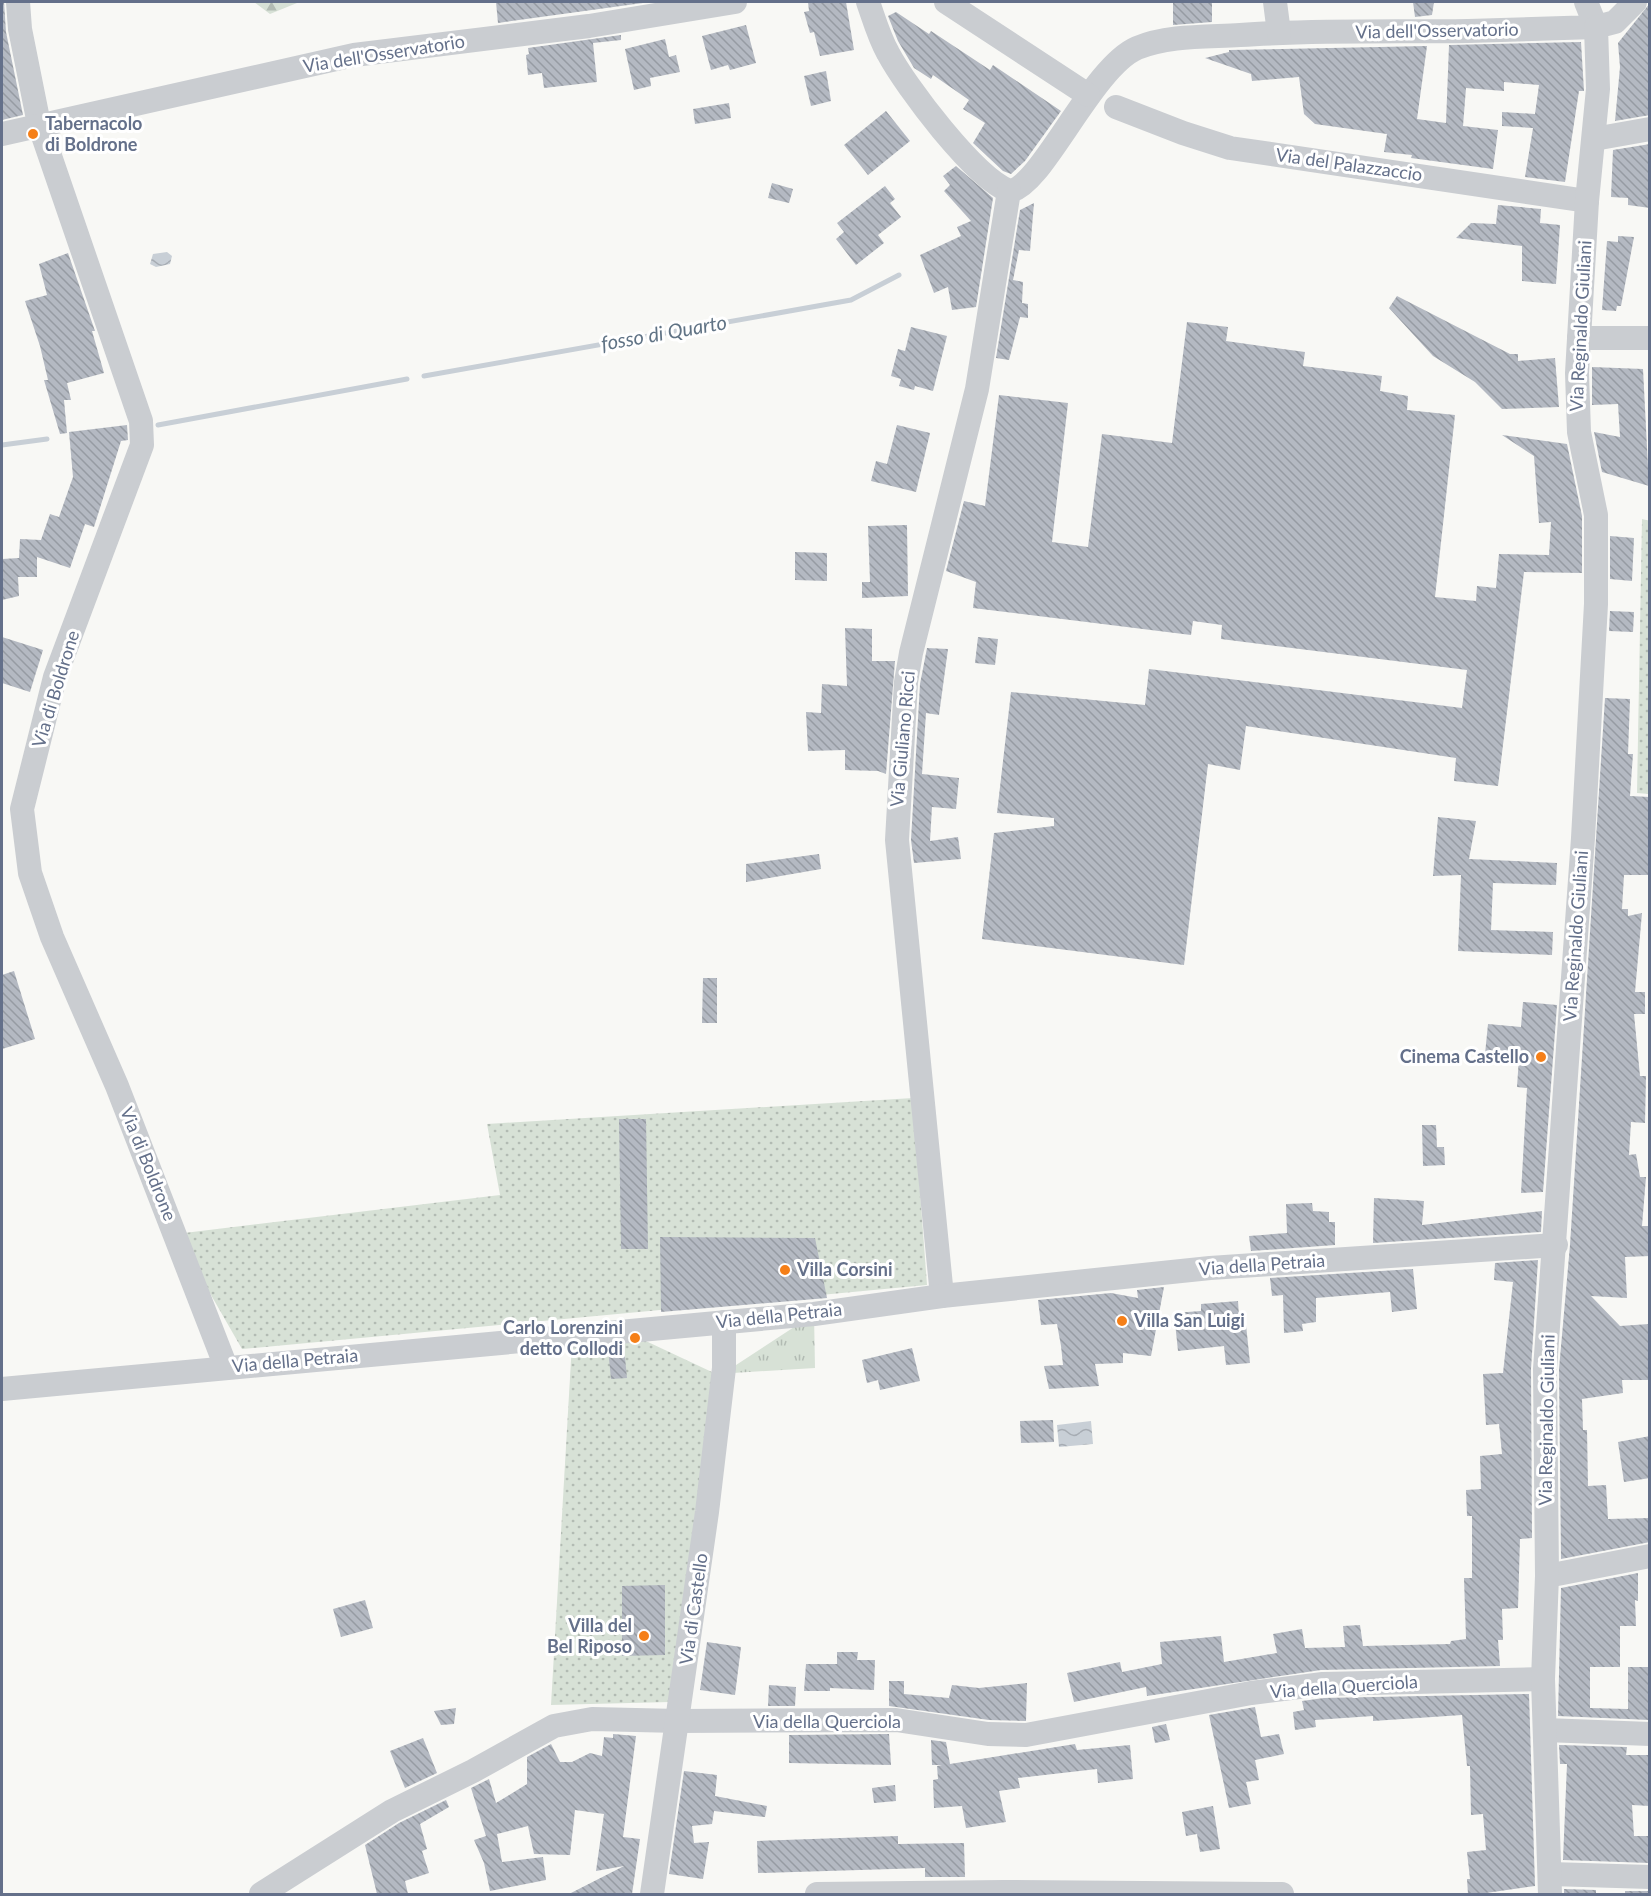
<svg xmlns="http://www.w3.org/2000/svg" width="1651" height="1896" font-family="Lato,sans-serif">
<defs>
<pattern id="grass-tufts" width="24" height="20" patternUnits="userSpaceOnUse" patternTransform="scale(1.5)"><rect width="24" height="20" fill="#d7e1d6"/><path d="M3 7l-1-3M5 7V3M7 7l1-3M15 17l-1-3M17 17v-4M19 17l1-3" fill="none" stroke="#b2bbb3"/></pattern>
<pattern id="forest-firs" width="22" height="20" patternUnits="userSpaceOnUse" patternTransform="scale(1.5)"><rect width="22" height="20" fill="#d7e1d6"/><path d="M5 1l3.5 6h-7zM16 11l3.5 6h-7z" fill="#b2bbb3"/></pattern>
<pattern id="park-dots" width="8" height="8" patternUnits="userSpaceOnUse" patternTransform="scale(1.5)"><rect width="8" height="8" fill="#d7e1d6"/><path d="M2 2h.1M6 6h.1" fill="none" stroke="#b2bbb3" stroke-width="1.8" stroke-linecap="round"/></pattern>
<pattern id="water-waves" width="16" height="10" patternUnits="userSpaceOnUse" patternTransform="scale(1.5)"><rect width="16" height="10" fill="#c8cfd6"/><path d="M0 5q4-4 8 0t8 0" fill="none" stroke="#a6acb3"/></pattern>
<pattern id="building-back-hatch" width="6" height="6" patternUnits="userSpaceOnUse" patternTransform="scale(1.5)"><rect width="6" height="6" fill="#b4b9c2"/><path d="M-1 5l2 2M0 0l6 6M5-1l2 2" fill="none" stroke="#969ba3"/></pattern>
</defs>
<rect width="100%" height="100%" fill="#f8f8f5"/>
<path fill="url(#grass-tufts)" d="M814,1314L815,1368L733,1373V1367Z"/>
<path fill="url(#forest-firs)" d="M254,2H320L297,3L270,14Z"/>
<g fill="url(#park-dots)">
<path d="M1642,519L1650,521L1649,794L1637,793Z"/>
<path d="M913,1098L927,1285L242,1349L176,1234L500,1195L487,1124Z"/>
<path d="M633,1335L714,1373L670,1702L551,1705L572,1343Z"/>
</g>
<g fill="url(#water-waves)">
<path d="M167,252L172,256L170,264L156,267L150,264L153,254Z"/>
<path d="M1091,1421L1093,1444L1059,1447L1057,1425Z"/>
</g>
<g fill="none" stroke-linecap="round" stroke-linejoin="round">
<g stroke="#c8cfd6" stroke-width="5">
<path d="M424,376L851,300L899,275"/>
<path d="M158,425L407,379"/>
<path d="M2,445L47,439"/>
</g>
</g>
<g fill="url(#building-back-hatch)">
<path d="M2,2H4L6,32L23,115L2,120Z"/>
<path d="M496,2H650L498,23Z"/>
<path d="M808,2H846L854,50L820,56L814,32L810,33L804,12L809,11Z"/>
<path d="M1173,2H1212V22L1173,25Z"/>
<path d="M1413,2H1434L1432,15L1415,17Z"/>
<path d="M1650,3V115L1615,121L1620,67L1618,43Z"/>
<path d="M896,12L929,34L931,31L990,70L993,65L1061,111L1025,161L1011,174L1003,171L973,143L985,123L963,109L969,100L933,75L931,79L914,68L898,41L888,16Z"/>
<path d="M746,25L756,63L730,70L728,65L711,70L702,36Z"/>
<path d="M621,35V40L593,43L597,82L544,88L542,73L528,75L526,55L529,54L528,48Z"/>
<path d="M665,39L669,57L676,55L680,72L650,78L651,86L634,90L625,49Z"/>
<path d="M1581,42L1584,91H1579L1565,182L1525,177L1533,128L1502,126V112L1535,114L1539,85L1504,82V91L1466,88L1463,126L1498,130L1493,169L1411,158L1412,155L1384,152L1387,134L1315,124L1304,114L1299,77L1252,81L1251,74L1205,58L1229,52V50L1427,46L1417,119L1446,123L1449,45Z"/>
<path d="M826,71L831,101L811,106L804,76Z"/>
<path d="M729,103L731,118L695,124L693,109Z"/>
<path d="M886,111L910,141L868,175L844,145Z"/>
<path d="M1650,144V208L1628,205V198L1611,197L1613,150Z"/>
<path d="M956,166L993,198L976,307L952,310L948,287L934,293L920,255L961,236L957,227L971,221L944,191L950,185L943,176Z"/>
<path d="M772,183L793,189L789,203L768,198Z"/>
<path d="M885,186L895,199L890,203L901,217L878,235L884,243L856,265L836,239L844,232L837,223Z"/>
<path d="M1034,203L1030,251L1019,250L1013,280L1023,282L1022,303L1028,304V318L1020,317L1009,360L996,358L1020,210Z"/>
<path d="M1498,205L1541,209L1540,223L1560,225L1556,284L1522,281V246L1456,238L1471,223L1496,224Z"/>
<path d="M1618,236L1634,237L1621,306H1617L1616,311L1602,310L1607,241L1618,242Z"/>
<path d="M68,253L95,331H92L104,373L67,383L71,400H64L67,433L60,434L44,380H48L40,346L25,301L47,295L39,264Z"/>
<path d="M1397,296L1510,354H1518V361L1555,358L1559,407L1502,409L1475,382L1433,356L1389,308Z"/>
<path d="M1187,322L1228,327L1226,341L1305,352L1303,366L1382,376L1380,391L1408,396L1407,410L1455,415L1435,597L1476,601L1477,586L1496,588L1499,554L1549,555L1551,522L1539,523L1534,456L1502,435L1567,444L1582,516V573L1524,572L1498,786L1454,781L1456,758L1246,726L1240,770L1208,764L1184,965L982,939L994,833L1054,826V818L997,813L1011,692L1145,705L1149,669L1462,708L1467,670L1221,639L1222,625L1193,621L1191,635L973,608L976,582L946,571L964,501L985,506L999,395L1068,403L1052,542L1088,547L1102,434L1172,443Z"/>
<path d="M911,327L947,336L933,391L915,386L914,390L899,386L901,379L891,376L898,349L905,351Z"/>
<path d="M1592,367L1643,369L1649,486L1602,472L1594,432L1620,437L1618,404L1592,405Z"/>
<path d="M127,425L128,440L121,441L94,527L85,524L70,568L37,557V577H18L19,596L2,600V559L19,558L20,539L41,540L50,514L59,517L73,477L69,432Z"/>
<path d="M897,425L930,433L916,492L871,481L876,461L887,464Z"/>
<path d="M907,525L908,596L862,598V582H870L868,526Z"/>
<path d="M1610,536L1634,538L1632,581L1610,579Z"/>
<path d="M795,552L827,553V581L795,580Z"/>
<path d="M1610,611L1634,612L1633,632L1609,631Z"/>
<path d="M845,628L872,629V661H895L886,774L878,771L845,770V750L808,751L806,712L821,713L822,684L847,686Z"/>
<path d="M2,637L43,650L30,692L2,683Z"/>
<path d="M978,637L998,639L995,665L975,663Z"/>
<path d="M927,648L948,649L939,715L926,713L922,774L959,778L956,809L932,807L930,841L958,837L961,859L914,863L911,840L920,684Z"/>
<path d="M1605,698L1630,699L1628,754H1633L1630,796L1650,797V875H1624L1622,909H1628V916L1642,913L1635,992H1645V1014H1634L1640,1076H1646L1645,1123L1631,1122L1629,1155L1636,1154L1640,1177H1646L1642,1226H1650V1256L1625,1257L1627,1298L1591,1296L1620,1326L1649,1324L1650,1380H1622L1623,1393L1582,1399L1583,1430H1587L1588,1486L1606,1485L1608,1519L1650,1518V1542L1561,1559L1559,1369L1570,1245Z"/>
<path d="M1438,817L1476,821L1469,859L1557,863L1556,885L1493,883L1491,930L1553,932L1552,955L1458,951L1461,875L1433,876Z"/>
<path d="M819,854L821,869L746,882V864Z"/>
<path d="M14,971L35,1039L2,1049V975Z"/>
<path d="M703,978H717V1023H702Z"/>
<path d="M1523,1002L1557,1005L1543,1192L1521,1193L1527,1088L1517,1087L1519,1057L1485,1054L1488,1024L1521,1027Z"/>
<path d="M619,1119H646L648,1249H621Z"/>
<path d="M1422,1125H1436L1437,1147H1444L1445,1165L1423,1166Z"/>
<path d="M1374,1198L1424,1201L1422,1225L1542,1211L1541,1232L1373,1243Z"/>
<path d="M1312,1203L1313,1211L1329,1212V1222H1335V1245L1251,1251L1249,1236L1287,1233L1286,1204Z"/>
<path d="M660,1237L815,1238L827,1298L661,1312Z"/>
<path d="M1538,1260L1531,1369L1532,1538L1520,1539L1518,1608L1502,1609L1503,1640H1498L1500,1666L1321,1670L1147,1696L1146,1687L1074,1702L1067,1673L1120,1662L1122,1672L1162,1664L1160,1642L1221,1636L1224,1662L1277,1653L1273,1634L1302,1629L1305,1648L1345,1647L1343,1626L1360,1625L1363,1646L1450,1644L1451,1641L1466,1639L1464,1578H1472V1516H1467L1466,1490L1481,1489L1480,1456L1502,1454L1499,1424L1486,1425L1483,1374L1503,1373L1513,1282L1494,1280L1495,1263Z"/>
<path d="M1413,1269L1417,1309L1392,1312L1390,1292L1316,1298V1322L1302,1324L1303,1331L1284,1333L1283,1295L1272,1296L1270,1278Z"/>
<path d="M1164,1287L1151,1356L1123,1353V1363L1095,1364L1099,1386L1049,1389L1044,1366L1063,1365L1061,1346L1057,1324L1041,1325L1038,1300L1111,1293L1138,1298L1137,1290Z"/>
<path d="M1238,1301L1239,1316L1245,1315L1250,1363L1226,1365L1224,1346L1178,1351L1174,1313L1201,1311V1304Z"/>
<path d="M624,1347L627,1378L611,1379L608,1349Z"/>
<path d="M912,1348L920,1381L880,1390L878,1380L867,1383L862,1360Z"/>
<path d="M1053,1420L1054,1442L1021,1443L1020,1421Z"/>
<path d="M1650,1436V1478L1624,1482L1618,1442Z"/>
<path d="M1638,1573V1601L1635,1600L1636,1626H1620V1667H1590V1708L1628,1709V1667H1650V1720L1558,1716L1561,1588Z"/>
<path d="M665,1585V1655L622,1656V1586Z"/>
<path d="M365,1600L373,1628L341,1637L333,1609Z"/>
<path d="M707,1642L741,1647L735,1695L700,1690Z"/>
<path d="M837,1652H858L857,1660H875L874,1690L830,1688V1691H804L806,1664H837Z"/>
<path d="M889,1681H904V1694L949,1698L952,1685L979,1688L1027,1683L1026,1721L989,1720L889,1706Z"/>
<path d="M769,1685L796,1687L795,1706H768Z"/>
<path d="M1529,1694L1535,1886L1479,1894H1468L1467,1879H1470L1467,1852L1486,1850L1483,1814L1471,1815L1470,1766H1467L1462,1715L1373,1721V1716L1315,1720L1316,1727L1295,1730L1293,1712L1304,1710L1302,1701L1324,1698Z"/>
<path d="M1255,1707L1261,1737L1279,1734L1284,1754L1255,1760L1259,1780L1246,1782L1251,1804L1229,1808L1209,1715Z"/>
<path d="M456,1708L454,1724L441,1725L434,1711Z"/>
<path d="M1166,1724L1170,1740L1155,1743L1152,1727Z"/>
<path d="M613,1734L636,1736L623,1837L640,1839L632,1894H569L624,1866L596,1871L604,1814L575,1810L570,1855L534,1854L528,1826L497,1834L502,1862L543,1857L546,1880L490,1891L484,1863L474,1840L486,1836L471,1788L489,1779L496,1803L527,1784V1757L551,1744L560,1762H572L590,1753L602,1756L604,1737L613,1738Z"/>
<path d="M889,1734L891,1765L789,1763V1735Z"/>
<path d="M423,1738L437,1773L405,1788L390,1751Z"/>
<path d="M931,1740L946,1742L950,1764L1075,1744L1077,1750L1130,1745L1133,1779L1098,1783L1097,1769L1018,1778L1020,1788L999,1791L1006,1822L966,1828L962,1806L934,1808L933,1780L938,1779L937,1766L942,1765H932Z"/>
<path d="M1559,1745L1627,1747L1626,1755H1650V1806L1632,1805L1634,1836H1650V1863L1563,1860L1567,1764H1560Z"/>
<path d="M684,1771L717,1775L715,1796L767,1806L765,1817L714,1811L712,1824L692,1826L694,1843L709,1842L703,1879L669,1874Z"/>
<path d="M895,1785L896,1801L874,1803L872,1788Z"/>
<path d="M446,1800L449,1807L420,1824L427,1849L422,1851L429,1873L405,1881L408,1894H377L365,1845L399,1823Z"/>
<path d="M1213,1806L1220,1849L1200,1852L1197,1834L1186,1836L1182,1812Z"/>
<path d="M898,1836V1844L964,1843L965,1877H925V1868L758,1873L757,1841Z"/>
<path d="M1564,1889L1596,1890V1894H1564Z"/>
<rect x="1625" y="1891" width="25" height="3"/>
</g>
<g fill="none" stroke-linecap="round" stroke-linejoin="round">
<g stroke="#cacdd1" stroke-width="24">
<path d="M18,2L20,29L39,124L141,421L142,445L55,677L22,809L30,873L52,937L117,1086L226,1367"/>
<path d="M868,2C874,19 879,37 888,53C906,87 974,177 1009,191C1041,189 1091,68 1137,48C1168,35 1207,37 1240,35C1316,30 1392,32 1468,31C1511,30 1553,28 1596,27L1586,2"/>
<path d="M946,2L1088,95"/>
<path d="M1275,2L1279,33"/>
<path d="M1116,107L1183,133L1230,148L1587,201"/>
<path d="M2,134L354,55L589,26L735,2"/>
<path d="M1594,139L1650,129"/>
<path d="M1579,338H1650"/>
<path d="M942,1296L897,840L906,682L911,653L977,389L1009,191"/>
<path d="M2,1389L814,1314L942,1296L1210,1268L1556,1245"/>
<path d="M1547,1576L1650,1556"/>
<path d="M1545,1730L1650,1734"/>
<path d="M1550,1874L1650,1877"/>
<path d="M261,1894L392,1811L473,1771L554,1726L592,1719L679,1721L896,1720L988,1734L1026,1735L1251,1693L1323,1684L1543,1679"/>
<path d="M652,1894L707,1512L724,1368V1322"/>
<path d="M817,1894L1003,1892L1282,1894"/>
<path d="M1550,1894L1543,1679L1547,1576L1545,1369L1583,838L1596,604V515L1579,432L1577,373L1587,201L1598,89L1596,27L1615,22L1635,2"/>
</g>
</g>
<g fill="#f57f18" stroke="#fff" stroke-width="2">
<circle cx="33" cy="134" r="6"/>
<circle cx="1541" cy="1057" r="6"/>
<circle cx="785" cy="1270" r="6"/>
<circle cx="1122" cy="1321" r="6"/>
<circle cx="635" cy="1338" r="6"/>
<circle cx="644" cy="1636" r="6"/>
</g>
<g text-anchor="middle" stroke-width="6" stroke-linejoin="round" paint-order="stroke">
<g font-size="18" fill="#64708a" stroke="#fff">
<text transform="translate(1437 31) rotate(-1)" y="6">Via dell'Osservatorio</text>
<text transform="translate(384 54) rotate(-9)" y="6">Via dell'Osservatorio</text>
<text transform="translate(1349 165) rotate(8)" y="6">Via del Palazzaccio</text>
<text transform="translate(1581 326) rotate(-87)" y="6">Via Reginaldo Giuliani</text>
<text transform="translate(56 689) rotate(-73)" y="6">Via di Boldrone</text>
<text transform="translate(903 739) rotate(-85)" y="6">Via Giuliano Ricci</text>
<text transform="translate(1576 936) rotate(-86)" y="6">Via Reginaldo Giuliani</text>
<text transform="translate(148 1164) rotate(68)" y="6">Via di Boldrone</text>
<text transform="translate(1262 1265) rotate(-4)" y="6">Via della Petraia</text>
<text transform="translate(779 1316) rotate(-6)" y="6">Via della Petraia</text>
<text transform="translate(295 1361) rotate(-5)" y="6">Via della Petraia</text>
<text transform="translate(1547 1420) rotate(-89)" y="6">Via Reginaldo Giuliani</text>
<text transform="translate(694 1609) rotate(-82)" y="6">Via di Castello</text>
<text transform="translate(1344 1687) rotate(-4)" y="6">Via della Querciola</text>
<text x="827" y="1728">Via della Querciola</text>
</g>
<g font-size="18" font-weight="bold" fill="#64708a" stroke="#fff" text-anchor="start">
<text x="45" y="130">Tabernacolo<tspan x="45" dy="21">di Boldrone</tspan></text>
<text x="1529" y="1063" text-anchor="end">Cinema Castello</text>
<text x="797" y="1276">Villa Corsini</text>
<text x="1134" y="1327">Villa San Luigi</text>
<text x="623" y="1334" text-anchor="end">Carlo Lorenzini<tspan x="623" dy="21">detto Collodi</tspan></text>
<text x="632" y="1632" text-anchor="end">Villa del<tspan x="632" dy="21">Bel Riposo</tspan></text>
</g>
<g font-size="20" font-style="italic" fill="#607385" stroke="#fff">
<text transform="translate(664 333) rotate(-10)" y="7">fosso di Quarto</text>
</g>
</g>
<rect width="1651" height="1896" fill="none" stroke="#64708a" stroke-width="6"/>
</svg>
